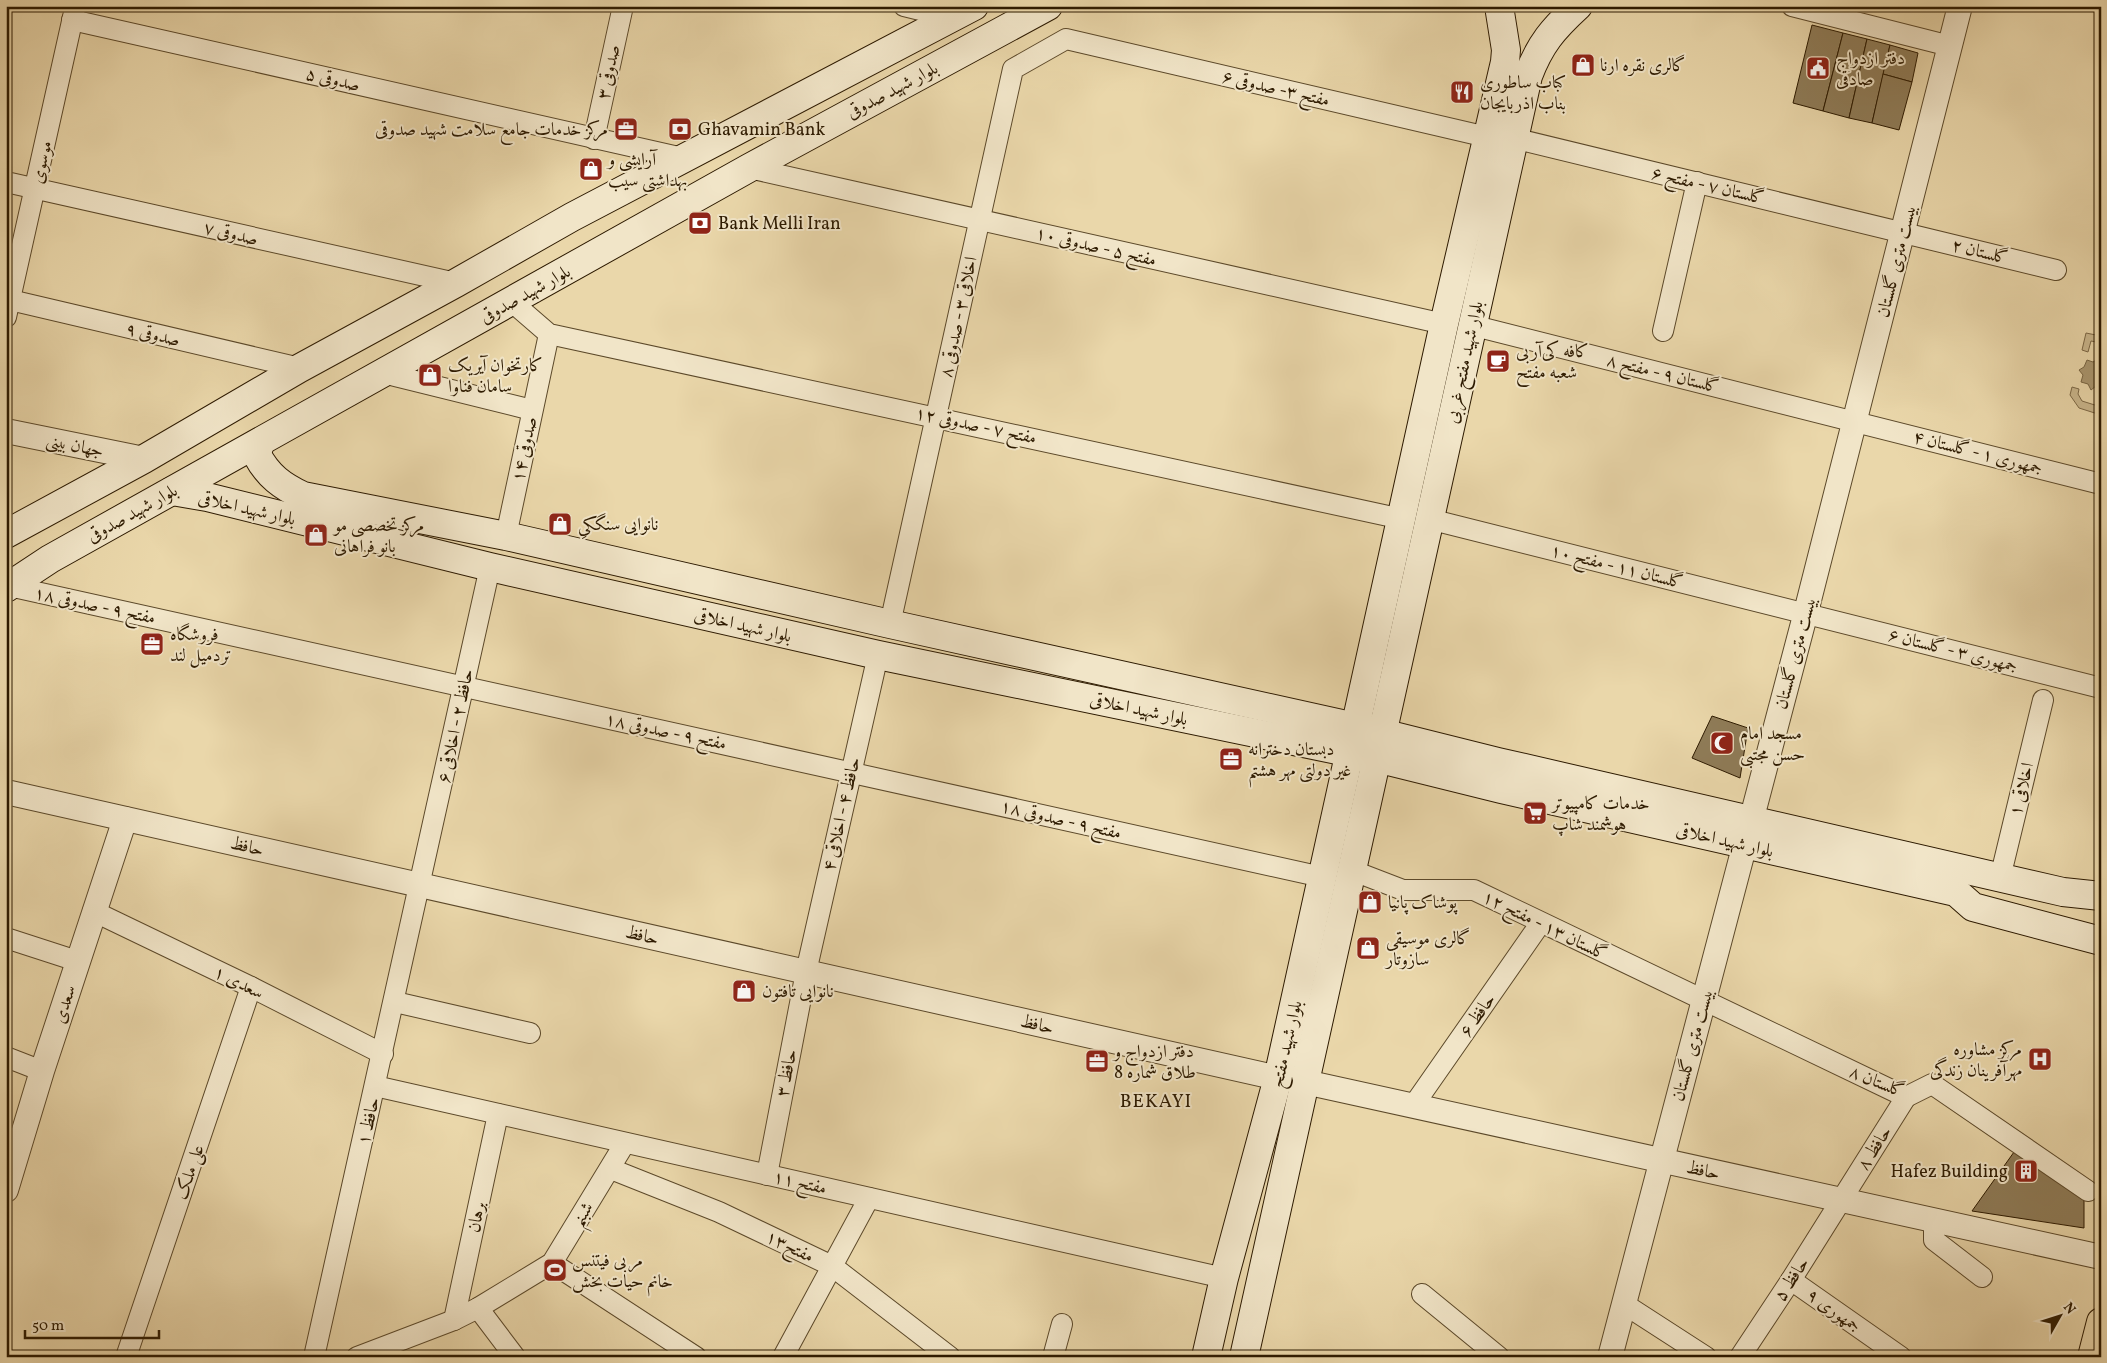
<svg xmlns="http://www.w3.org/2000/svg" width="2107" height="1363" font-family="Vollkorn,Amiri,serif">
<rect width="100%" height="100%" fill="#ead7aa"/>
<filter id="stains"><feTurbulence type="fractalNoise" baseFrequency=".004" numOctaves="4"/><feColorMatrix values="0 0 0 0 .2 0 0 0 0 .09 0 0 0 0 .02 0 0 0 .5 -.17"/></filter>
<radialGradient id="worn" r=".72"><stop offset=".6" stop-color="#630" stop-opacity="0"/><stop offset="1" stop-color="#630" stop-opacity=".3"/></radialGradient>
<g fill="#cab78d" stroke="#7c6846">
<path d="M2086,333L2101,336V343L2091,341L2088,352L2082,350Z"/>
<path d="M2072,387L2079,389L2078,394L2082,401L2098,406L2101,397V415L2079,408L2070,395Z"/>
</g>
<path fill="#aa9770" stroke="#786543" d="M2098,359L2101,363V388L2096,386L2091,390L2088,384L2081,382L2083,375L2079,370L2084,367L2087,360L2093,362Z"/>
<g fill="#8f7c58" stroke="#2d1a00">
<path d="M1812,25L1843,33L1823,111L1793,103Z"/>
<path d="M1843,33L1867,39L1849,118L1823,111Z"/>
<path d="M1867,39L1890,45L1872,123L1849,118Z"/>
<path d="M1890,45L1918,53L1912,82L1883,74Z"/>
<path d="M1883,74L1912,82L1899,130L1872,123Z"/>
<path d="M1712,716L1748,728L1740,778L1692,758Z"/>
<path d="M2019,1145L2084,1198V1228L1972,1211Z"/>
</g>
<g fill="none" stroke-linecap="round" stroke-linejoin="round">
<g stroke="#5c492a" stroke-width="22">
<g id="minor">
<path d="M904,6L953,18"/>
<path d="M1792,6L1950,46"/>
<path d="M72,20L683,158"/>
<path d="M1513,138L2056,270"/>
<path d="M594,139L623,6"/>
<path d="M749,168L1444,324"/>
<path d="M6,182L456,283"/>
<path d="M6,299L300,368"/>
<path d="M512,302L549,334L1402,519"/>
<path d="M6,317L75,8"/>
<path d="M1471,325L2101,484"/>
<path d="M1663,331L1697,182"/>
<path d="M383,373L532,410"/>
<path d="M1429,519L2101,688"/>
<path d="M506,536L549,334"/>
<path d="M9,586L1322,877"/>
<path d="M890,624L1013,69L1066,39L1487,137"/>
<path d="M1351,870L1403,890H1474L1906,1097"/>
<path d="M2000,878L2043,700"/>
<path d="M93,911L251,987L383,1054"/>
<path d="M6,938L77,961"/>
<path d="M395,1002L530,1033"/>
<path d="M6,1057L42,1071"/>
<path d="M375,1086L1224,1278"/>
<path d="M1906,1097L1932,1084L2088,1191"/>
<path d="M1413,1106L1540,924"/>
<path d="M611,1169L719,1212L832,1266L950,1357"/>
<path d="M767,1175L806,972L878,655"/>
<path d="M1934,1220V1240L1982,1277"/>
<path d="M552,1263L696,1357"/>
<path d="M1791,1280L1901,1357"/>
<path d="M1422,1294L1499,1357"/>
<path d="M1624,1304L1706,1357"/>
<path d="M478,1308L515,1357"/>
<path d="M454,1320L498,1114"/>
<path d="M126,1357L251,987"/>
<path d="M314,1357L490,567"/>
<path d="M357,1357L454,1320L478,1308L552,1263L625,1143"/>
<path d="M783,1357L869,1198"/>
<path d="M1053,1357L1062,1324"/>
<path d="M1740,1357L1791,1280L1906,1097"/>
</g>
</g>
<g stroke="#5c492a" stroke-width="26">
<g id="tertiary">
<path d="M6,431L144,459"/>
<path d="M6,792L1278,1078"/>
<path d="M1305,1082L2101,1257"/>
<path d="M6,1190L42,1071L125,819"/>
<path d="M1610,1357L1806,612L1960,6"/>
</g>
</g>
<g stroke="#2d1a00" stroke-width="30">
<g id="secondary">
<path d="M260,442L257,455C268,476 282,486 303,496L506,536L890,624L1382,733L1498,762L2063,892L2101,896"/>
<path d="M172,491L207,497L490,567L878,655L1376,758L1501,789L1956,892L1973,907L2101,941"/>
<path d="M6,534L144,459L300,368L456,283L572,217L974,6"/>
<path d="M6,588L50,559L749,168L1048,6"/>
<path d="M1206,1357L1224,1278L1278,1078L1444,324L1505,62L1506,50L1499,6"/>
<path d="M1244,1357L1528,76C1540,44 1553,29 1578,6"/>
</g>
</g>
<g stroke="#2d1a00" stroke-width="30">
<path id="primary" d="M2092,1357L2101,1322"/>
</g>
<use href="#minor" stroke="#f1e5c8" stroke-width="20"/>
<use href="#tertiary" stroke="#f1e5c8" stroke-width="24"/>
<use href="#secondary" stroke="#f1e5c8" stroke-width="28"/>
<use href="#primary" stroke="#ead7aa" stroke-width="28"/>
</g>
<defs>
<g id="shop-square" transform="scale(1.25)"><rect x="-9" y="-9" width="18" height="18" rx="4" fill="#8f2418" stroke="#f1e5c8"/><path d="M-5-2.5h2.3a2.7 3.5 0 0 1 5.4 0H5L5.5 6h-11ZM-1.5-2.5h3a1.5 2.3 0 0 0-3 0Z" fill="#fff"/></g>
<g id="civic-square" transform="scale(1.25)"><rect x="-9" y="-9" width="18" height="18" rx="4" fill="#8f2418" stroke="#f1e5c8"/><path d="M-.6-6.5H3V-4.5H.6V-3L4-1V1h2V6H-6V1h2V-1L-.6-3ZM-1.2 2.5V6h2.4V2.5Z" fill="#fff"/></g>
<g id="restaurant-square" transform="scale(1.25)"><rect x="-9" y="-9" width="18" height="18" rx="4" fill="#8f2418" stroke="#f1e5c8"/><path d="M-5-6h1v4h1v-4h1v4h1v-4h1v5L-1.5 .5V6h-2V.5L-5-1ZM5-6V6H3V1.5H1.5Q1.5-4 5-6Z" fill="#fff"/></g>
<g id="office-square" transform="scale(1.25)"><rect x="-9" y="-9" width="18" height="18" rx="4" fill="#8f2418" stroke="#f1e5c8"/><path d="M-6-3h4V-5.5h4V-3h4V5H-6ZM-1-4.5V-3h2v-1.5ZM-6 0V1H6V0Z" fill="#fff"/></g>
<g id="bank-square" transform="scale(1.25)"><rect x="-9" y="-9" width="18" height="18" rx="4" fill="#8f2418" stroke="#f1e5c8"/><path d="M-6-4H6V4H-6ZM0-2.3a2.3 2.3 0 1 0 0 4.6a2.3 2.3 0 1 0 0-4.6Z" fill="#fff"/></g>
<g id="cafe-square" transform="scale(1.25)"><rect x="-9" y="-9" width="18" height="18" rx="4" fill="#8f2418" stroke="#f1e5c8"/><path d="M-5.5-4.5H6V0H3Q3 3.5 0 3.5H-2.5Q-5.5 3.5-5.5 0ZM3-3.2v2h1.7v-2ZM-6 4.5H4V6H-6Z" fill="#fff"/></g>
<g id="mosque-square" transform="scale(1.25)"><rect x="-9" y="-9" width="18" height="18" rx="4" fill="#8f2418" stroke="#f1e5c8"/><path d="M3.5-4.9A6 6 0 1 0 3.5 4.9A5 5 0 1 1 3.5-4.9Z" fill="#fff"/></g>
<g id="supermarket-square" transform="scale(1.25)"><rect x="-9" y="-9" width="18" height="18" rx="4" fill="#8f2418" stroke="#f1e5c8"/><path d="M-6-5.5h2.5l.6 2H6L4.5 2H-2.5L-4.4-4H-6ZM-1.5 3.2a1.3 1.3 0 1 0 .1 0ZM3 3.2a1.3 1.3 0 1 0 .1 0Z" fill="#fff"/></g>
<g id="hospital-square" transform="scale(1.25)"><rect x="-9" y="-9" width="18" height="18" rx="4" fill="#8f2418" stroke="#f1e5c8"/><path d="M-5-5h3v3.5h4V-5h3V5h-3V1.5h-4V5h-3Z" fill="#fff"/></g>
<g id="building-square" transform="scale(1.25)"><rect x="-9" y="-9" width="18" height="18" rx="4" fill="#8f2418" stroke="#f1e5c8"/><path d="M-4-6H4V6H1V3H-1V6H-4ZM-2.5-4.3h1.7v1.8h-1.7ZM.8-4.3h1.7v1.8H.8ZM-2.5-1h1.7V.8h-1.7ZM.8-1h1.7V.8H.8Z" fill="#fff"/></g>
<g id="stadium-square" transform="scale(1.25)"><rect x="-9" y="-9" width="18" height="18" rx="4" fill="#8f2418" stroke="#f1e5c8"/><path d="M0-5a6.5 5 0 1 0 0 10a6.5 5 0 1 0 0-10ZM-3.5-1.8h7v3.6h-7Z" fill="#fff"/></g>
</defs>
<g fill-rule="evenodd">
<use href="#shop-square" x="1583" y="65"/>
<use href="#civic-square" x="1818" y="68"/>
<use href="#restaurant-square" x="1462" y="92"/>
<use href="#office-square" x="626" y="129"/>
<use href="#bank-square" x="680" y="129"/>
<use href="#shop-square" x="591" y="169"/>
<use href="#bank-square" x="700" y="223"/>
<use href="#cafe-square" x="1498" y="361"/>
<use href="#shop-square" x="430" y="375"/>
<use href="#shop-square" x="560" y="524"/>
<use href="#shop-square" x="316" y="535"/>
<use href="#office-square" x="152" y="644"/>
<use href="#mosque-square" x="1722" y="743"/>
<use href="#office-square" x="1231" y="759"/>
<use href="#supermarket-square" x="1535" y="813"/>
<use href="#shop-square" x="1370" y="902"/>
<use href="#shop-square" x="1368" y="948"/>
<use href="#shop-square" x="744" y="991"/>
<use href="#hospital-square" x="2040" y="1059"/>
<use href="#office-square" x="1097" y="1061"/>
<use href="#building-square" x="2026" y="1171"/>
<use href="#stadium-square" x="555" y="1270"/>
</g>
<g text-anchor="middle" stroke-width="4" stroke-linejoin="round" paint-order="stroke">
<g font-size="18" fill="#2d1a00" stroke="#f1e5c8" text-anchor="start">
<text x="1836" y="64">دفتر ازدواج<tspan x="1836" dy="21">صادقی</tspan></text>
<text x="1600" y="71">گالری نقره ارنا</text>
<text x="1480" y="88">کباب ساطوری<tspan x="1480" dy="21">بناب اذربایجان</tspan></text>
<text x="608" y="135" text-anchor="end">مرکز خدمات جامع سلامت شهید صدوقی</text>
<text x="698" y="135">Ghavamin Bank</text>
<text x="608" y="165">آرایشی و<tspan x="608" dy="21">بهداشتی سیب</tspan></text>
<text x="718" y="229">Bank Melli Iran</text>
<text x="1516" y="357">کافه کی‌آربی<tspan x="1516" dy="21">شعبه مفتح</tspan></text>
<text x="448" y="371">کارتخوان آیریک<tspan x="448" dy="21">سامان فناوا</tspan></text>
<text x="578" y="530">نانوایی سنگکیِ</text>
<text x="334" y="531">مرکز تخصصی مو<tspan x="334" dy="21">بانو فراهانی</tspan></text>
<text x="170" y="640">فروشگاه<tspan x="170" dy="21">تردمیل لند</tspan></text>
<text x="1740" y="739">مسجد امام<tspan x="1740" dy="21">حسن مجتبی</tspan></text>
<text x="1248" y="755">دبستان دخترانه<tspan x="1248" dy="21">غیر دولتی مهر هشتم</tspan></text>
<text x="1552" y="809">خدمات کامپیوتر<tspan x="1552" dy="21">هوشمند شاپ</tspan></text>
<text x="1388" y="908">پوشاک پانیا</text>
<text x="1386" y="944">گالری موسیقی<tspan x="1386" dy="21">سازوتار</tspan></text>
<text x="762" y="997">نانوایی تافتون</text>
<text x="2022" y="1055" text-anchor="end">مرکز مشاوره<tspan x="2022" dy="21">مهرآفرینان زندگی</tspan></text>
<text x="1114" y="1057">دفتر ازدواج و<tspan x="1114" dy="21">طلاق شماره 8</tspan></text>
<text x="2008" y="1177" text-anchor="end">Hafez Building</text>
<text x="572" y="1266">مربی فیتنس<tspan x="572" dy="21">خانم حیات بخش</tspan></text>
</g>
<g font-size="18" fill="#2d1a00" stroke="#f1e5c8">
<text transform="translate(608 72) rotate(-78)" y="6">صدوقی ۳</text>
<text transform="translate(333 79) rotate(13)" y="6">صدوقی ۵</text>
<text transform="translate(1276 88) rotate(13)" y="6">مفتح ۳- صدوقی ۶</text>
<text transform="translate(892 90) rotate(-28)" y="6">بلوار شهید صدوقی</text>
<text transform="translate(41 162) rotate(-77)" y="6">موسوی</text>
<text transform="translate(1708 185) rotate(13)" y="6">گلستان ۷ - مفتح ۶</text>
<text transform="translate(231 233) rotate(13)" y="6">صدوقی ۷</text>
<text transform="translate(1096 246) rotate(13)" y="6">مفتح ۵ - صدوقی ۱۰</text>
<text transform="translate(1980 251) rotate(14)" y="6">گلستان ۲</text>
<text transform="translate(1896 261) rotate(-76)" y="6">بیست متری گلستان</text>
<text transform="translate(525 294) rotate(-29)" y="6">بلوار شهید صدوقی</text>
<text transform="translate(958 317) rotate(-78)" y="6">اخلاقی ۳ - صدوقی ۸</text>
<text transform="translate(153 334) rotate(13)" y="6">صدوقی ۹</text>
<text transform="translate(1464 362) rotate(-78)" y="6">بلوار شهید مفتح غربی</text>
<text transform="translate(1663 373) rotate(14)" y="6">گلستان ۹ - مفتح ۸</text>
<text transform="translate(976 425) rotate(12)" y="6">مفتح ۷ - صدوقی ۱۲</text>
<text transform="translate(75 445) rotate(12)" y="6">جهان بینی</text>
<text transform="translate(524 449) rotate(-78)" y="6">صدوقی ۱۴</text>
<text transform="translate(1978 452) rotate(14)" y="6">جمهوری ۱ - گلستان ۴</text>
<text transform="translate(247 508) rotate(13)" y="6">بلوار شهید اخلاقی</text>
<text transform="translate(132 513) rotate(-29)" y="6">بلوار شهید صدوقی</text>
<text transform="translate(1617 566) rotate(14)" y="6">گلستان ۱۱ - مفتح ۱۰</text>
<text transform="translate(95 605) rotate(12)" y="6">مفتح ۹ - صدوقی ۱۸</text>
<text transform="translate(743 625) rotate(13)" y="6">بلوار شهید اخلاقی</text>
<text transform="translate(1953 650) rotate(14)" y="6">جمهوری ۳ - گلستان ۶</text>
<text transform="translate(1795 653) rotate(-75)" y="6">بیست متری گلستان</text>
<text transform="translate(1139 709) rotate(12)" y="6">بلوار شهید اخلاقی</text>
<text transform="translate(455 726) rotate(-78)" y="6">حافظ ۲ - اخلاقی ۶</text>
<text transform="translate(666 731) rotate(12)" y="6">مفتح ۹ - صدوقی ۱۸</text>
<text transform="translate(2021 789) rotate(-76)" y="6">اخلاقی ۱</text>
<text transform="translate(841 814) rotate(-77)" y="6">حافظ ۴ - اخلاقی ۴</text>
<text transform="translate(1061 819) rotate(13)" y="6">مفتح ۹ - صدوقی ۱۸</text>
<text transform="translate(1725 840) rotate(13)" y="6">بلوار شهید اخلاقی</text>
<text transform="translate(247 846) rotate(13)" y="6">حافظ</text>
<text transform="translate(1545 925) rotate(26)" y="6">گلستان ۱۳ - مفتح ۱۲</text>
<text transform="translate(642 935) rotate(13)" y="6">حافظ</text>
<text transform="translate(239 982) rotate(26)" y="6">سعدی ۱</text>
<text transform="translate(64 1004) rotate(-72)" y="6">سعدی</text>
<text transform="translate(1477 1015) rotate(-55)" y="6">حافظ ۶</text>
<text transform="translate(1037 1024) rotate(13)" y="6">حافظ</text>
<text transform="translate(1286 1044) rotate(-77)" y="6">بلوار شهید مفتح</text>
<text transform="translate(1692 1045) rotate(-75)" y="6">بیست متری گلستان</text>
<text transform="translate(786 1073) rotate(-79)" y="6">حافظ ۳</text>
<text transform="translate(1877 1081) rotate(22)" y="6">گلستان ۸</text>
<text transform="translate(368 1121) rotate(-77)" y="6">حافظ ۱</text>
<text transform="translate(1874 1148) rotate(-58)" y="6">حافظ ۸</text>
<text transform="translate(1703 1170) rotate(12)" y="6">حافظ</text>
<text transform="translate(189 1172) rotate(-71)" y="6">علی ملک</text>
<text transform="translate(800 1182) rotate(13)" y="6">مفتح ۱۱</text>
<text transform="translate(582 1214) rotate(-58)" y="6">شبنم</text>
<text transform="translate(476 1217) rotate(-78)" y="6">برهان</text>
<text transform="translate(790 1246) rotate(26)" y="6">مفتح۱۳</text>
<text transform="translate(1791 1279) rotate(-57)" y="6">حافظ ۵</text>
<text transform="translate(1834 1310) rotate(35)" y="6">جمهوری ۹</text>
</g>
<g font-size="19" letter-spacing="1" fill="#2d1a00" stroke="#f1e5c8">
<text x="1156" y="1107">BEKAYI</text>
</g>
</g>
<rect width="2107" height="1363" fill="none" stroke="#ead7aa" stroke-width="25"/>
<rect x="8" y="8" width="2092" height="1348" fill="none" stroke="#2d1a00" stroke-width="2.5"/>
<rect x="12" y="12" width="2082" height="1338" fill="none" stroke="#2d1a00"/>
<g transform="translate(2060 1316) rotate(51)" stroke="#f1e5c8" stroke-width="4" paint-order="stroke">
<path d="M0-4L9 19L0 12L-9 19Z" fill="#2d1a00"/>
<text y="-8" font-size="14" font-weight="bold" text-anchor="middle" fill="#2d1a00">N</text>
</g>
<path d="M25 1330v8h134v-8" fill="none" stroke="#2d1a00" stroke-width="2.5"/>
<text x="32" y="1330" font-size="15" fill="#2d1a00" stroke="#f1e5c8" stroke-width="4" paint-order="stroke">50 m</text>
<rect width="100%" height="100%" filter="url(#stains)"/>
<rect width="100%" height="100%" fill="url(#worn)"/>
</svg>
